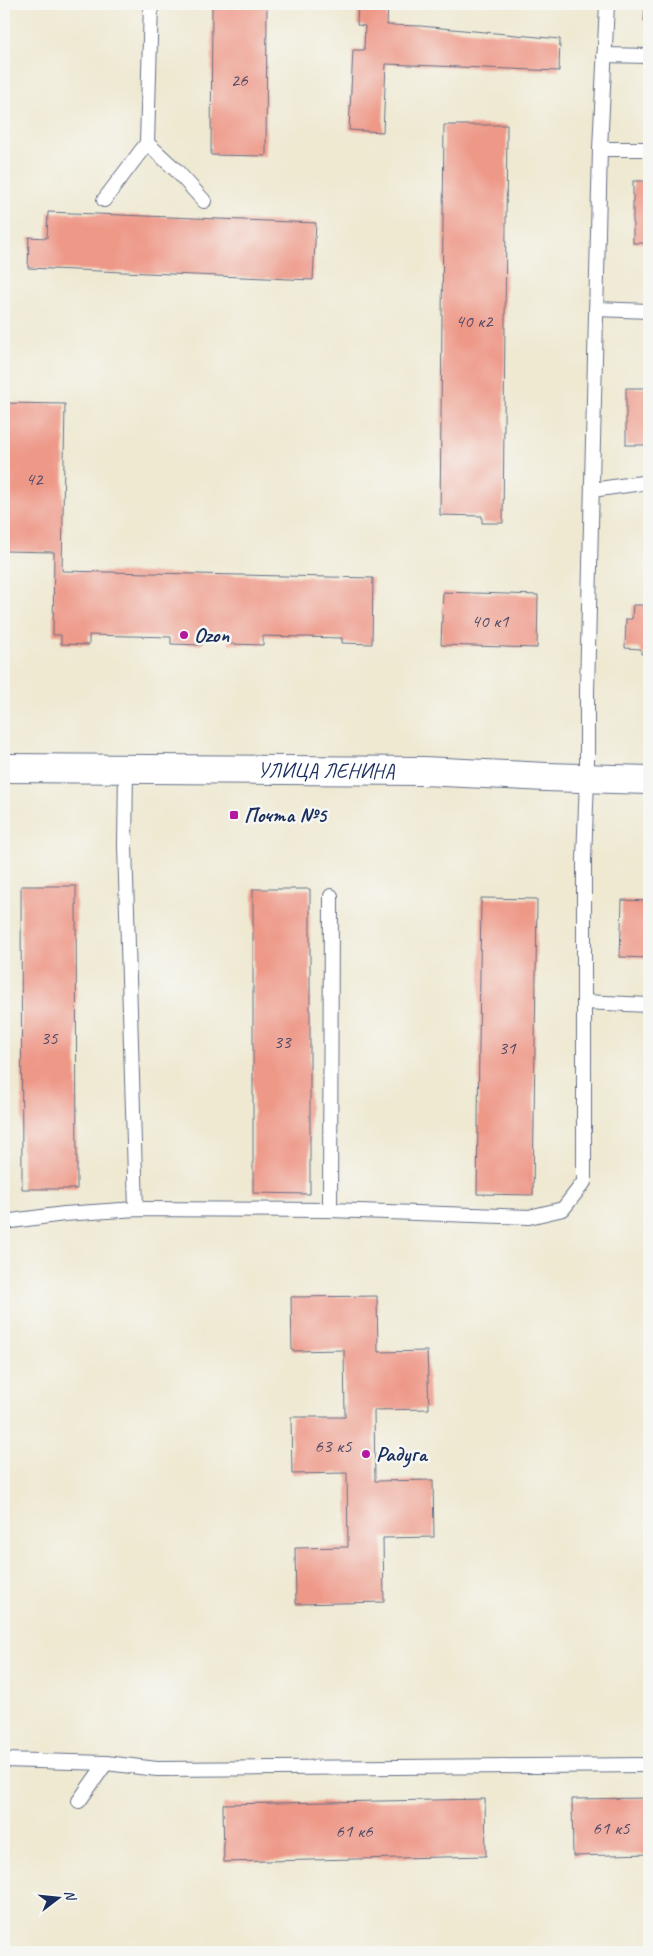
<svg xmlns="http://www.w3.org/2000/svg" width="653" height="1956" font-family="Caveat,sans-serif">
<rect width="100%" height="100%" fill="#f6f6f2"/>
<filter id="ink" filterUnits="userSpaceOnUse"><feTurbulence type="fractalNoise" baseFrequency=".02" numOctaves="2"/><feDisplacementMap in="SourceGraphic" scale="10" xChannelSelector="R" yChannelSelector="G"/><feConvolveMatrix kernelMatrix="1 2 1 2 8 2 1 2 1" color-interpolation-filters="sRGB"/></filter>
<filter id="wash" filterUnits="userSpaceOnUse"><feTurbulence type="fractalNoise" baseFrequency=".0096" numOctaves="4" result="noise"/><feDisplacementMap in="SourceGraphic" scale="20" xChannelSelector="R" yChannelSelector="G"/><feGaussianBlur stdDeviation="1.12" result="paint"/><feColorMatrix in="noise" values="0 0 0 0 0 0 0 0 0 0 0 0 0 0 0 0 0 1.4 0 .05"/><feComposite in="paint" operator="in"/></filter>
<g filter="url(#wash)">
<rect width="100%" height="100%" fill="#efe9d2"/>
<g id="blocks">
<g fill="#e98">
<path d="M212,4H267L266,156L211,155Z"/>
<path d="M358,4H388L387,25L420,26L560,39L559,71L386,64L383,132L349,130L353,50H364L365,26L357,25Z"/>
<path d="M645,4H649V21H644Z"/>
<path d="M444,125H507L503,523H482V516L440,515Z"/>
<rect x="633" y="181" width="16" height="62"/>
<path d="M48,212L316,223L313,280L28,268L29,237L47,238Z"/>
<rect x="626" y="388" width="23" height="57"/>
<path d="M4,403L65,404L62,571L373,578L372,644L342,643V638L263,636V645L229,644L230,638L202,637V645L171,644V637L89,635V645L61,644V635H53L54,552L4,551Z"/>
<path d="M443,592L538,595L537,648L441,645Z"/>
<path d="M633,605H649V654H641V649L625,648L626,619H632Z"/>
<rect x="4" y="620" width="4" height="30"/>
<path d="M21,886H76L77,1189H22Z"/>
<path d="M253,889H310V1194L253,1193Z"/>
<path d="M481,898L537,899L533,1195L477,1194Z"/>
<path d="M622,900L649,901V958L620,957Z"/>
<path d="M377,1296L378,1352L427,1351L429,1409L374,1410L375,1481L433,1480L434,1537L383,1538L384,1602L296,1604L295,1548L348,1547L347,1473L292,1474L291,1417H345L344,1350L292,1351L291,1297Z"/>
<path d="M649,1798V1854L573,1856L572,1799Z"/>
<path d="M485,1799L486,1856L224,1862L223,1804Z"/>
</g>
</g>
</g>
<g filter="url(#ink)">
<use href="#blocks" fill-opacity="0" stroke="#657087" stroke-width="1"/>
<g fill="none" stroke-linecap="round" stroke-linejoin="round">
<g stroke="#657087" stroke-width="16">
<g id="service">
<path d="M151,4L147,143L176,170L204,201"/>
<path d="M604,55L649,56"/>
<path d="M600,149H649"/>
<path d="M104,200L147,143"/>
<path d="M596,309L649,311"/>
<path d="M592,490L649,482"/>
<path d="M126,769L125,846L136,1209"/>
<path d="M584,1002L649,1005"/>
<path d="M330,1210L331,896"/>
<path d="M4,1222L64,1214L136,1209L330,1210L529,1217L563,1209L584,1182V860L587,778V691L600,149L607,4"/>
<path d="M4,1760L106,1763"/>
<path d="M79,1801L106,1763L157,1769L649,1765"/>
</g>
</g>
<g stroke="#657087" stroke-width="30">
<g id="tertiary">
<path id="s1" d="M4,768L423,771L546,777L649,780"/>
</g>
</g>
<use href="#service" stroke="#fff" stroke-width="14"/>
<use href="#tertiary" stroke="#fff" stroke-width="28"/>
</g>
</g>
<g fill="#b5179e" stroke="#f6f6f2" stroke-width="2">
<circle cx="184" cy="635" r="5"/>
<rect x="229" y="810" width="10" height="10" rx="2.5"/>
<circle cx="366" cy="1454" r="5"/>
</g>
<g text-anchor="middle" stroke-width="5" stroke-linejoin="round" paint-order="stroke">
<g font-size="19" fill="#504a68">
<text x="239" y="86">26</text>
<text x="474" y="327">40 к2</text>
<text x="34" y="485">42</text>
<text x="490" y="627">40 к1</text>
<text x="49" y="1044">35</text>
<text x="282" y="1048">33</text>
<text x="507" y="1054">31</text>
<text x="333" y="1452">63 к5</text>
<text x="611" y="1834">61 к5</text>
<text x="354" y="1837">61 к6</text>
</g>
<g font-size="21" font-weight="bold" fill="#1b2f5e" stroke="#f6f6f2" text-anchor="start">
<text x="194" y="642">Ozon</text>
<text x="244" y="822">Почта №5</text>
<text x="376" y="1461">Радуга</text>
</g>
<g font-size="21" fill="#1b2f5e" stroke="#f6f6f2">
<text dy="7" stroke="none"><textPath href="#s1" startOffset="322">УЛИЦА ЛЕНИНА</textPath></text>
</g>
</g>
<rect width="653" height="1956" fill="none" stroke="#f6f6f2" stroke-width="20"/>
<g transform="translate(58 1898) rotate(74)" stroke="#f6f6f2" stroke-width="4" paint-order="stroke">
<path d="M0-4L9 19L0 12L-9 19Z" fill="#1b2f5e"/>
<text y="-8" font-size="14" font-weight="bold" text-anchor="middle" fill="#1b2f5e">N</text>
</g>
</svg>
